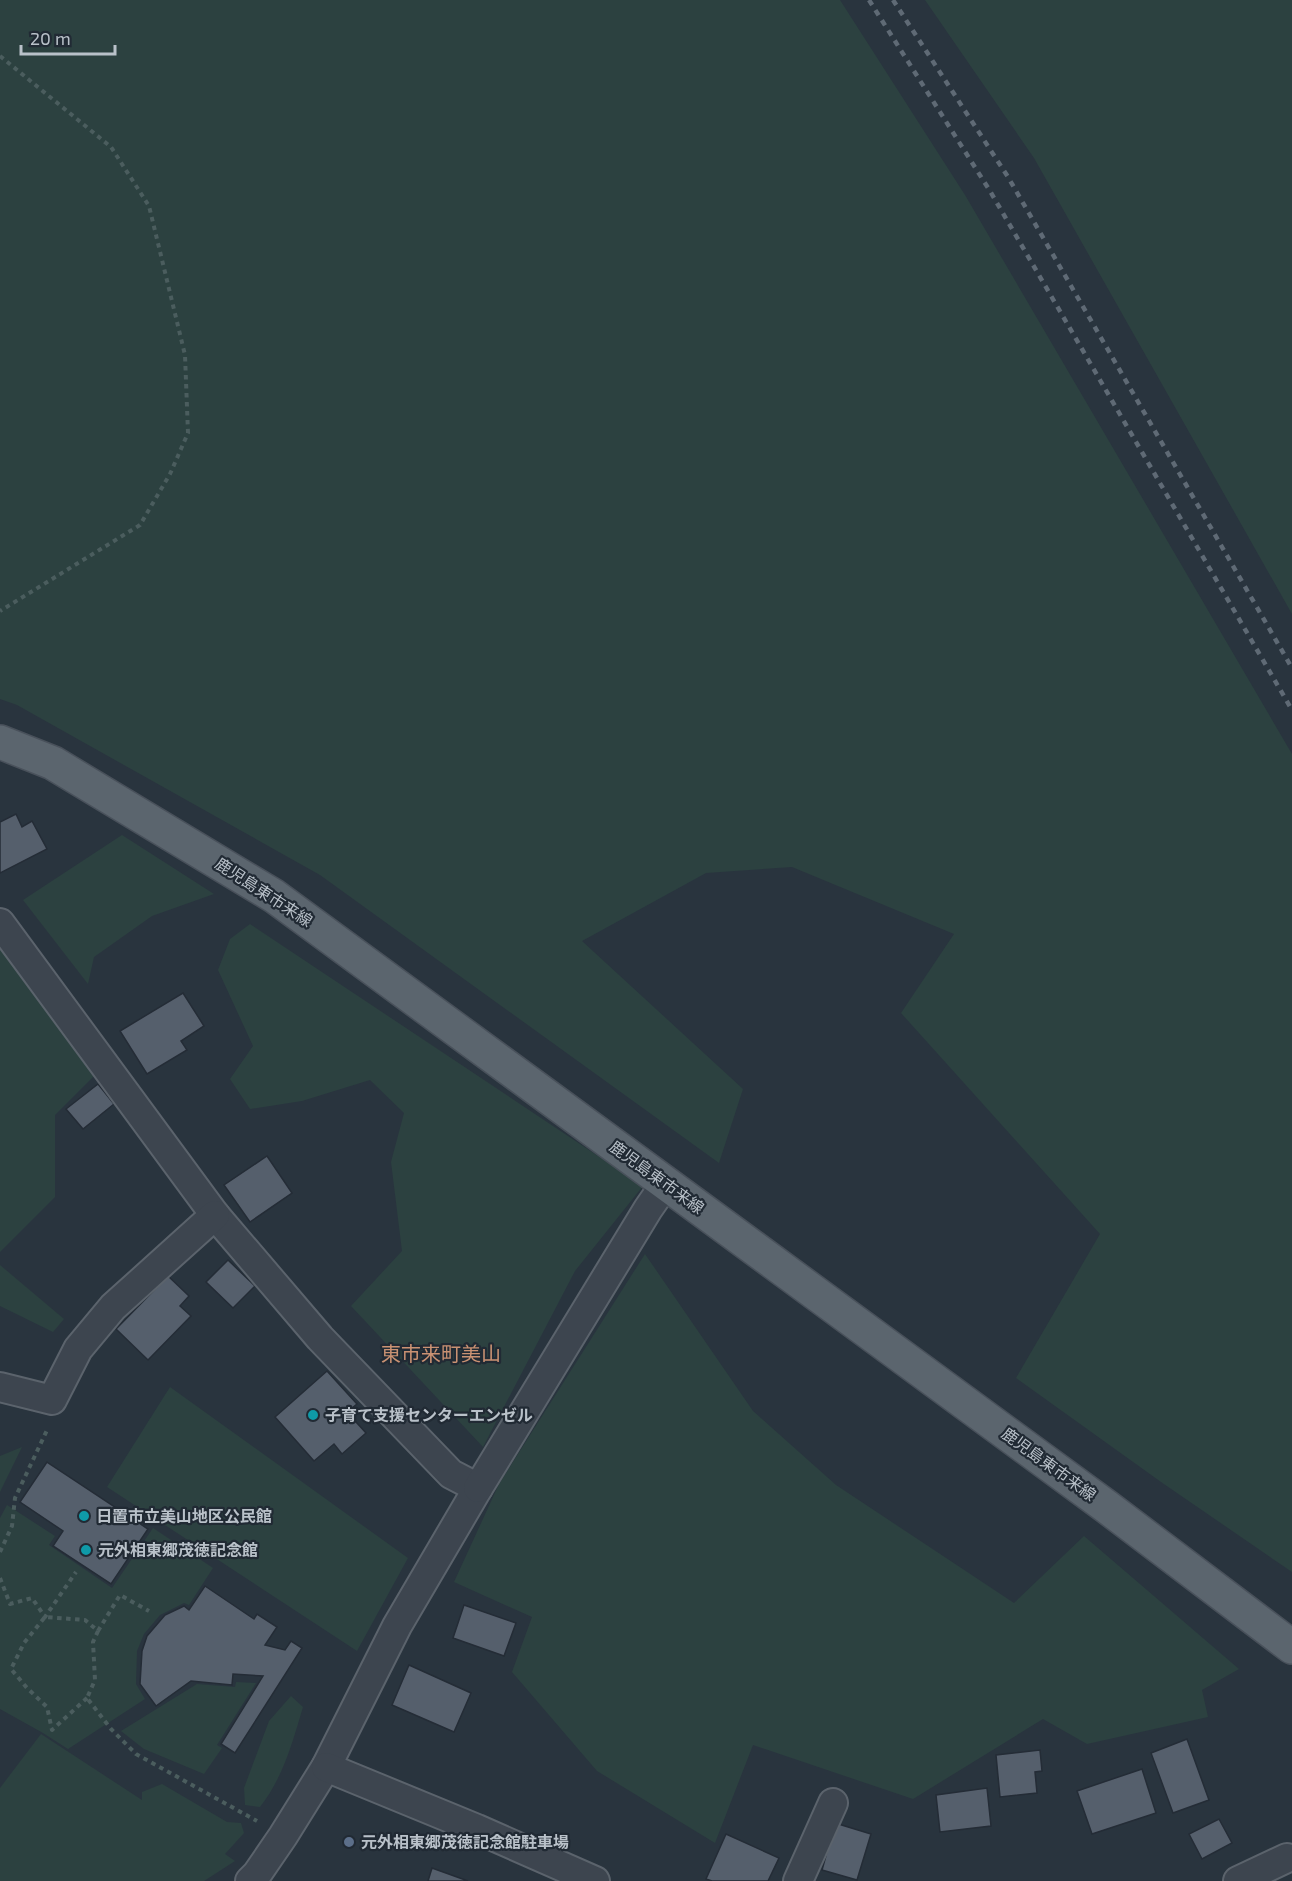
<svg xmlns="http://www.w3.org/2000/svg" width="1292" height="1881" font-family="'Exo 2','Noto Sans JP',sans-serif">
<rect width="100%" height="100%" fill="#29343e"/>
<g fill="#2c4140">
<path d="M0,0H840L965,195L1292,754V1572L1161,1482L1016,1378L1100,1234L901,1013L954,934L792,867L706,873L582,941L743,1089L719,1163L320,875L17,705L0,699Z"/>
<path d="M925,0H1292V614L1034,158Z"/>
<path d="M122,835L214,894L152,916L94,957L88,984L23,900Z"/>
<path d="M250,924L643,1186L575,1271L483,1447L351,1306L402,1251L391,1162L404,1113L370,1080L302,1101L250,1109L230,1079L253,1046L218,970L230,939Z"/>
<path d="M0,943L96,1074L55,1115V1197L0,1252Z"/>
<path d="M645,1254L753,1411L836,1485L1014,1603L1084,1536L1239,1669L1202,1690L1208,1717L1087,1744L1043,1719L913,1799L753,1745L715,1843L597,1771L512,1672L532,1617L454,1582L499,1484Z"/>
<path d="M0,1265L64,1319L53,1332L0,1306Z"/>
<path d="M170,1387L408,1558L357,1651L107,1487Z"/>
<path d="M22,1447L0,1492V1456Z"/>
<path d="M7,1505L55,1536L49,1545L112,1588L153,1528L213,1568L189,1605L184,1603L160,1615L144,1634L137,1651L136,1684L145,1699L68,1749L43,1733L0,1709V1518Z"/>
<path d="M236,1682L256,1683L217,1745L222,1748L204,1774L144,1749L121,1731L197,1684L235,1687Z"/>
<path d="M291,1696L303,1707C293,1741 283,1778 260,1807L245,1805L244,1788L269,1721Z"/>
<path d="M41,1734L142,1800V1792L162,1784L227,1822L241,1823L244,1833L225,1854L235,1861L204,1881H0V1788Z"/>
</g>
<g fill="#555f6c" stroke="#242c36" stroke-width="1.5">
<path d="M16,814L22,827L32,821L47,849L0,873V822Z"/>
<path d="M183,993L204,1026L181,1041L187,1050L147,1074L120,1031Z"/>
<path d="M98,1084L114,1104L83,1129L66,1109Z"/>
<path d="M267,1156L292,1193L250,1222L224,1185Z"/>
<path d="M228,1260L255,1286L233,1308L206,1282Z"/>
<path d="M168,1276L189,1296L180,1306L191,1316L148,1360L116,1329Z"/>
<path d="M327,1371L357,1404L347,1412L366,1433L342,1454L334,1444L314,1461L275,1417Z"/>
<path d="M47,1462L148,1529L111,1584L53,1546L63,1531L20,1502Z"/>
<path d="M205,1586L254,1619L257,1614L277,1627L265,1645L285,1650L291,1641L302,1648L235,1753L221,1744L263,1676L233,1674L232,1685L191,1681L156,1706L140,1684L142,1651L147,1636L165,1615L184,1606L189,1610Z"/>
<path d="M464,1605L516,1623L504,1656L453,1638Z"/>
<path d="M409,1665L471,1693L454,1732L392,1705Z"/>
<path d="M1187,1739L1209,1800L1173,1813L1151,1753Z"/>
<path d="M1040,1750L1042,1771L1035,1772L1037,1793L1000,1797L996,1755Z"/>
<path d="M1142,1769L1156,1813L1092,1834L1077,1791Z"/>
<path d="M987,1788L991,1826L940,1832L936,1795Z"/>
<path d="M1219,1819L1232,1843L1202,1859L1189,1834Z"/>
<path d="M835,1823L871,1834L857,1880L822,1870Z"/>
<path d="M726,1834L779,1858L768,1881H712L706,1879Z"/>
<path d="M432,1868L468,1881H428Z"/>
</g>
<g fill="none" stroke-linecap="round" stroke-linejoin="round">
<g stroke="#5b636c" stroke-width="32">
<g id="street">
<path d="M0,923L215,1215L320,1338L451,1474L478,1488L397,1626L326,1767L283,1836L257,1874L250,1881"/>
<path d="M0,1387L52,1400L78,1349L113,1307L215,1215"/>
<path d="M478,1488L648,1209L666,1183"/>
<path d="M326,1767L477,1829L595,1881"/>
<path d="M798,1881L833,1803"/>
<path d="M1238,1881L1287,1858"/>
</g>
</g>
<g stroke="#49515b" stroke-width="36">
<path id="primary" d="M0,742L53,763L274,896L1107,1507L1292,1647"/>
</g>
<g stroke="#4b5d5e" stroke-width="4" stroke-dasharray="4.5 4.5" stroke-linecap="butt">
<path d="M0,56L111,147L149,206L185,355L188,433L170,474L140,525L0,611"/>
<path d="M0,1552L12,1526L15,1498L48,1428"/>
<path d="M0,1578L10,1604L32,1598L45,1617L76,1572"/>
<path d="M98,1631L120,1595L149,1611"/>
<path d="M87,1698L52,1730L47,1707L27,1688L11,1669L24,1643L45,1617L85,1620L98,1631L93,1642L95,1680L87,1698L111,1729L136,1754L257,1821"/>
</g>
<use href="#street" stroke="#3d454f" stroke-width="28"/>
<use href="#primary" stroke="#5b656e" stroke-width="33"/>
<g stroke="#5f6a75" stroke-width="4.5" stroke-dasharray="6 6" stroke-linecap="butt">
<path d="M869,0L990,191L1292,710"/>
<path d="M893,0L1008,177L1292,668"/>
</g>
</g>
<g fill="#0f9aa8" stroke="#212a34" stroke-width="2">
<circle cx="313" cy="1415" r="6"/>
<circle cx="84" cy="1516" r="6"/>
<circle cx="86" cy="1550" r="6"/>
</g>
<circle fill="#5c6f8a" stroke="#212a34" stroke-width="2" cx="349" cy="1842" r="6"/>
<g text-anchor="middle" stroke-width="4.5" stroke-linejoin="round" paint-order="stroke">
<g font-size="16" fill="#b9c1c9" stroke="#212a34">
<text transform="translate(264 892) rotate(33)" y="6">鹿児島東市来線</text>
<text transform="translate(657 1177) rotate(36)" y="6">鹿児島東市来線</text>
<text transform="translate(1049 1464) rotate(36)" y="6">鹿児島東市来線</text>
</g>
<g font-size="16" font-weight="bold" fill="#b9c1c9" stroke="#212a34" text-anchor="start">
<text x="325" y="1421">子育て支援センターエンゼル</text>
<text x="96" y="1522">日置市立美山地区公民館</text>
<text x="98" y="1556">元外相東郷茂徳記念館</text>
<text x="361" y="1848">元外相東郷茂徳記念館駐車場</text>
</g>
<g font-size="20" fill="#ca9273" stroke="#212a34">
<text x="441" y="1361">東市来町美山</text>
</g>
</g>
<path d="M21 45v9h94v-9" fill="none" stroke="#b9c1c9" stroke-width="3"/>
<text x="30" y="45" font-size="18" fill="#b9c1c9" stroke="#212a34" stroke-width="4.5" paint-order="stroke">20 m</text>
</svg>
